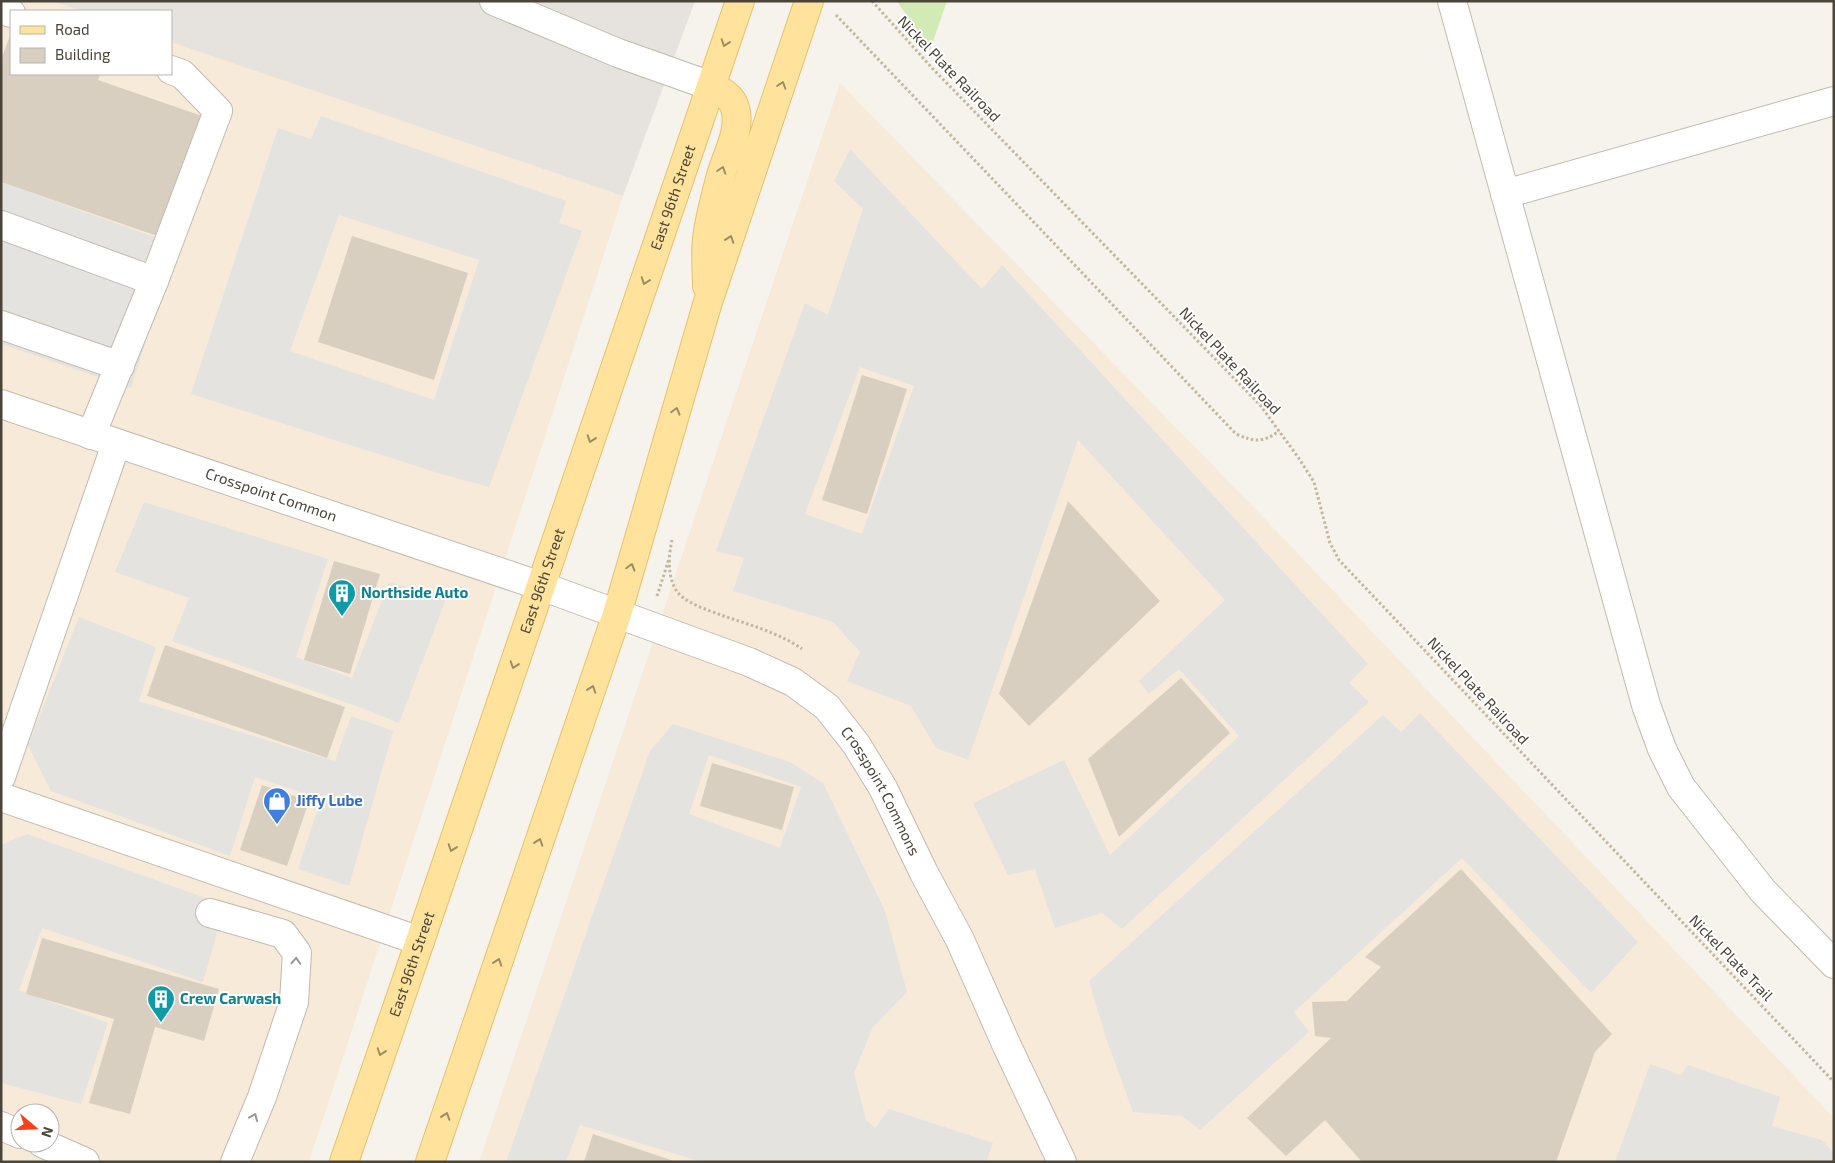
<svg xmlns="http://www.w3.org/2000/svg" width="1835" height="1163" font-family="'Exo 2',sans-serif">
<rect width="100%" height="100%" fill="#f6f3ec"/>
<g fill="#f7ead8" fill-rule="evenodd">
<path d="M1,1H59L88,11H11V74H171V40L623,196L309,1162H1ZM20,1113H50V1143H20Z"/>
<path d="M840,83L1267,521L1834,1118V1162H479Z"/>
</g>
<path fill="#e6e2dd" d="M53,1H695L623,196L171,42V11H82Z"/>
<path fill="#d2eab5" d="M897,1H947L930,50Z"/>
<g fill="#e5e3e0" fill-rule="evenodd">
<path d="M321,116L566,201L559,223L582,231L489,487L438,473L191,394L278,128L311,139ZM339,215L479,260L434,400L290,351Z"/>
<path d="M850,149L982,289L1002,265L1368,664L1349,683L1369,702L1122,929L1102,913L1055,928L1035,869L1008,875L973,803L1064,760L1110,855L1239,736L1179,669L1149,694L1139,681L1225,600L1078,440L968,760L936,748L911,706L847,681L860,652L833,622L733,591L744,558L716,551L805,303L828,315L863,209L834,181ZM860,367L914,386L862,534L805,514Z"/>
<path d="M1,182L177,245L131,388L1,344Z"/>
<path d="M144,502L328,559L296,657L352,678L389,582L446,599L399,723L356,706L172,641L189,598L115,572Z"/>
<path d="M79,617L156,647L139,701L335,761L351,716L393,731L349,886L298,869L321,799L255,777L230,856L51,791L28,745Z"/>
<path d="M1420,713L1638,942L1591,993L1462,858L1294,1012L1309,1032L1200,1130L1182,1116L1133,1112L1106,1038L1089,981L1383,715L1401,732Z"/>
<path d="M673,724L790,762L823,783L885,911L907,992L873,1027L854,1073L866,1120L875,1128L889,1109L993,1143L986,1162H702L580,1125L566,1162H506L650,751ZM709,755L801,787L780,848L689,814Z"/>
<path d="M27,834L225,905L203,982L42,928L19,990L108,1023L81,1104L1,1083V845Z"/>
<path d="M1650,1064L1681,1075L1688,1065L1780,1097L1772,1126L1822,1140L1834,1153V1162H1615Z"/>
</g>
<g fill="#d8cfc1">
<path d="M11,33V74H100L98,80L202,116L160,237L1,182V60Z"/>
<path d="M352,236L468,273L434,380L318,342Z"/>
<path d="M862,375L907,389L867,514L822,500Z"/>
<path d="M1068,501L1160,601L1029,726L999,694Z"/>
<path d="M334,561L380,574L350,674L304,660Z"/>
<path d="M165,645L345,707L327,758L147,696Z"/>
<path d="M1181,678L1230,733L1119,837L1088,759Z"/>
<path d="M712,763L794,787L782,830L700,806Z"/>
<path d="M262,785L309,801L287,866L240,850Z"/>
<path d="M1461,869L1612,1034L1595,1052L1556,1162H1362L1325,1120L1286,1156L1247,1118L1331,1038L1315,1036L1312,1002L1347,1001L1381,967L1365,957Z"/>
<path d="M42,938L219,989L204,1041L155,1027L130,1114L89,1103L114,1019L26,994Z"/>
<path d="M593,1134L674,1161V1162H584Z"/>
</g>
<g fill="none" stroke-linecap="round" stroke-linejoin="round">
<g stroke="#c2bbae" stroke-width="30">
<g id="minor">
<path d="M494,1L618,53L711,86"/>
<path d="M1452,1L1646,705L1662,749L1681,787L1763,891L1834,964"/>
<path d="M1,9L11,13"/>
<path d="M1505,194L1834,101"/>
<path d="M1,225L154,281L91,435"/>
<path d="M154,281L218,111L182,74L171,70"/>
<path d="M1,325L120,366"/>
<path id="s1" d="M1,404L541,586L749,662L793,682L827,707L856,744L883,788L924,873L960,940L1007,1046L1062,1162"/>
<path d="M1,777L116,444"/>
<path d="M1,797L420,941"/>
<path d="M210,913L283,934L297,953L294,1002L262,1097L235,1162"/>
<path d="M1,1126L20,1134"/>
<path d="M42,1143L85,1162"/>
</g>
</g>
<g stroke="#e6c16a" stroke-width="30">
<g id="major">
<path d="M707,286C707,271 705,254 707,239C709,220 715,198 720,179C725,158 742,131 735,108C732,96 721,91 711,86"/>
<path id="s2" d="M344,1162L420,941L740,1"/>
<path d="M430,1162L617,614L707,305L809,1"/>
</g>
</g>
<g stroke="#c4b79f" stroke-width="3" stroke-dasharray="2.5 2.5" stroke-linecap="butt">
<path d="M872,1L933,69L1260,405L1298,457L1314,482L1330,543L1339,560L1834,1082"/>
<path d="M836,15L1236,434C1254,442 1263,443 1279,431"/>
<path d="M672,540C668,557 667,582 680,595C691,605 708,610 721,615C749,625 778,632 802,649"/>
<path d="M657,596L669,559"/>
</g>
<use href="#minor" stroke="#fff" stroke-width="28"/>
<use href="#major" stroke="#ffe39c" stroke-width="28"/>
</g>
<defs><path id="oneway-chevron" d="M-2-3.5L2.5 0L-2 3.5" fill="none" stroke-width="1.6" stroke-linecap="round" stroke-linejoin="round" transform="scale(1.25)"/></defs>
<g stroke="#9c8c66">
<use href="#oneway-chevron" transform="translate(725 43) rotate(109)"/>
<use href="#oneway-chevron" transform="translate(782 85) rotate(-72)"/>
<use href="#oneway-chevron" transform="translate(722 170) rotate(-72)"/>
<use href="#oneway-chevron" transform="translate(730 239) rotate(-71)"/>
<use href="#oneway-chevron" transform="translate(645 281) rotate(109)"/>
<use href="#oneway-chevron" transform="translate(676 411) rotate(-74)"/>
<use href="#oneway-chevron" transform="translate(591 439) rotate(109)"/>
<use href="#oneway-chevron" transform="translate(631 567) rotate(-74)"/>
<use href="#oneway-chevron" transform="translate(514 665) rotate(109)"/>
<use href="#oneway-chevron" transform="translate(592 689) rotate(-71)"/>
<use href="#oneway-chevron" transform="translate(539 842) rotate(-71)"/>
<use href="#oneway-chevron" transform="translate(452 848) rotate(109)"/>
<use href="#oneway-chevron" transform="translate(498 962) rotate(-71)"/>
<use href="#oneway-chevron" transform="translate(381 1052) rotate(109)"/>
<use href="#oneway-chevron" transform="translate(446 1116) rotate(-71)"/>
</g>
<g stroke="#9c9892">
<use href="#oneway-chevron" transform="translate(296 961) rotate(-87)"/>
<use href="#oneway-chevron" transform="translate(254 1117) rotate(-67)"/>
</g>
<defs>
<g id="building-pin" transform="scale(1.4375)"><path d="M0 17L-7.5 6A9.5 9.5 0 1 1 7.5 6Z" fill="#0f9aa8" stroke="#fff"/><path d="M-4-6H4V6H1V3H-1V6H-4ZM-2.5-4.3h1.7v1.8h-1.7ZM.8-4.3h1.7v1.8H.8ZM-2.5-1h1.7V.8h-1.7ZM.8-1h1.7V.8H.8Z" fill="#fff"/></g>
<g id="shop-pin" transform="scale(1.4375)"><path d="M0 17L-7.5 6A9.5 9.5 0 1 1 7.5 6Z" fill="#3f7fe0" stroke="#fff"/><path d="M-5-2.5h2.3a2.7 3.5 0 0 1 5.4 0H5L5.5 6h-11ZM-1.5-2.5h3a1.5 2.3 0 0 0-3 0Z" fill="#fff"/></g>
</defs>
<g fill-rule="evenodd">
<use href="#building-pin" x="342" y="593"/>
<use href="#shop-pin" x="277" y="801"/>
<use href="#building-pin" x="161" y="999"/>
</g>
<g text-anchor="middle" stroke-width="4" stroke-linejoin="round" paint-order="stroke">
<g font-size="15" fill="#4b4439" stroke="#fff">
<text transform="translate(949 69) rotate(46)" y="5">Nickel Plate Railroad</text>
<text dy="5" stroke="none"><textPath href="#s2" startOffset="1019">East 96th Street</textPath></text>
<text transform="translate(1230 361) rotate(47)" y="5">Nickel Plate Railroad</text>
<text dy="5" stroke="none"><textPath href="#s1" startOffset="285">Crosspoint Common</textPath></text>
<text dy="5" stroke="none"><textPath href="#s2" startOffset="614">East 96th Street</textPath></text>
<text transform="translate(1478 691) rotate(47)" y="5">Nickel Plate Railroad</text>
<text dy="5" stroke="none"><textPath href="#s1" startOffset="982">Crosspoint Commons</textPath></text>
<text transform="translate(1731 958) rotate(46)" y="5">Nickel Plate Trail</text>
<text dy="5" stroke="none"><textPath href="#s2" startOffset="209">East 96th Street</textPath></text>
</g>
<g font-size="15" font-weight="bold" fill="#0d838f" stroke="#fff" text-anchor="start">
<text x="361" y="598">Northside Auto</text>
<text x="180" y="1004">Crew Carwash</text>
</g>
<g font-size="15" font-weight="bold" fill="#366cbe" stroke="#fff" text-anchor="start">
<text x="296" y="806">Jiffy Lube</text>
</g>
</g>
<rect width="1835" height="1163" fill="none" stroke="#4b4439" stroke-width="5"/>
<rect x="10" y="10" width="162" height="65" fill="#ffffff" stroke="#b7b4b0"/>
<rect x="20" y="26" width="25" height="8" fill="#ffe39c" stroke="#b7b4b0"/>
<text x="55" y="35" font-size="15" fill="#4b4439">Road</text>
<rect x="20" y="48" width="25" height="15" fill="#d8cfc1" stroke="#b7b4b0"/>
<text x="55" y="60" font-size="15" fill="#4b4439">Building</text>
<g transform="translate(35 1128) rotate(109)"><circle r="24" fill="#ffffff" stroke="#b7b4b0"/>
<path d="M0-4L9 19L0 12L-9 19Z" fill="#fc3f1d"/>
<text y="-8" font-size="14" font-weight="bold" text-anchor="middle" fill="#4b4439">N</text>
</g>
</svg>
